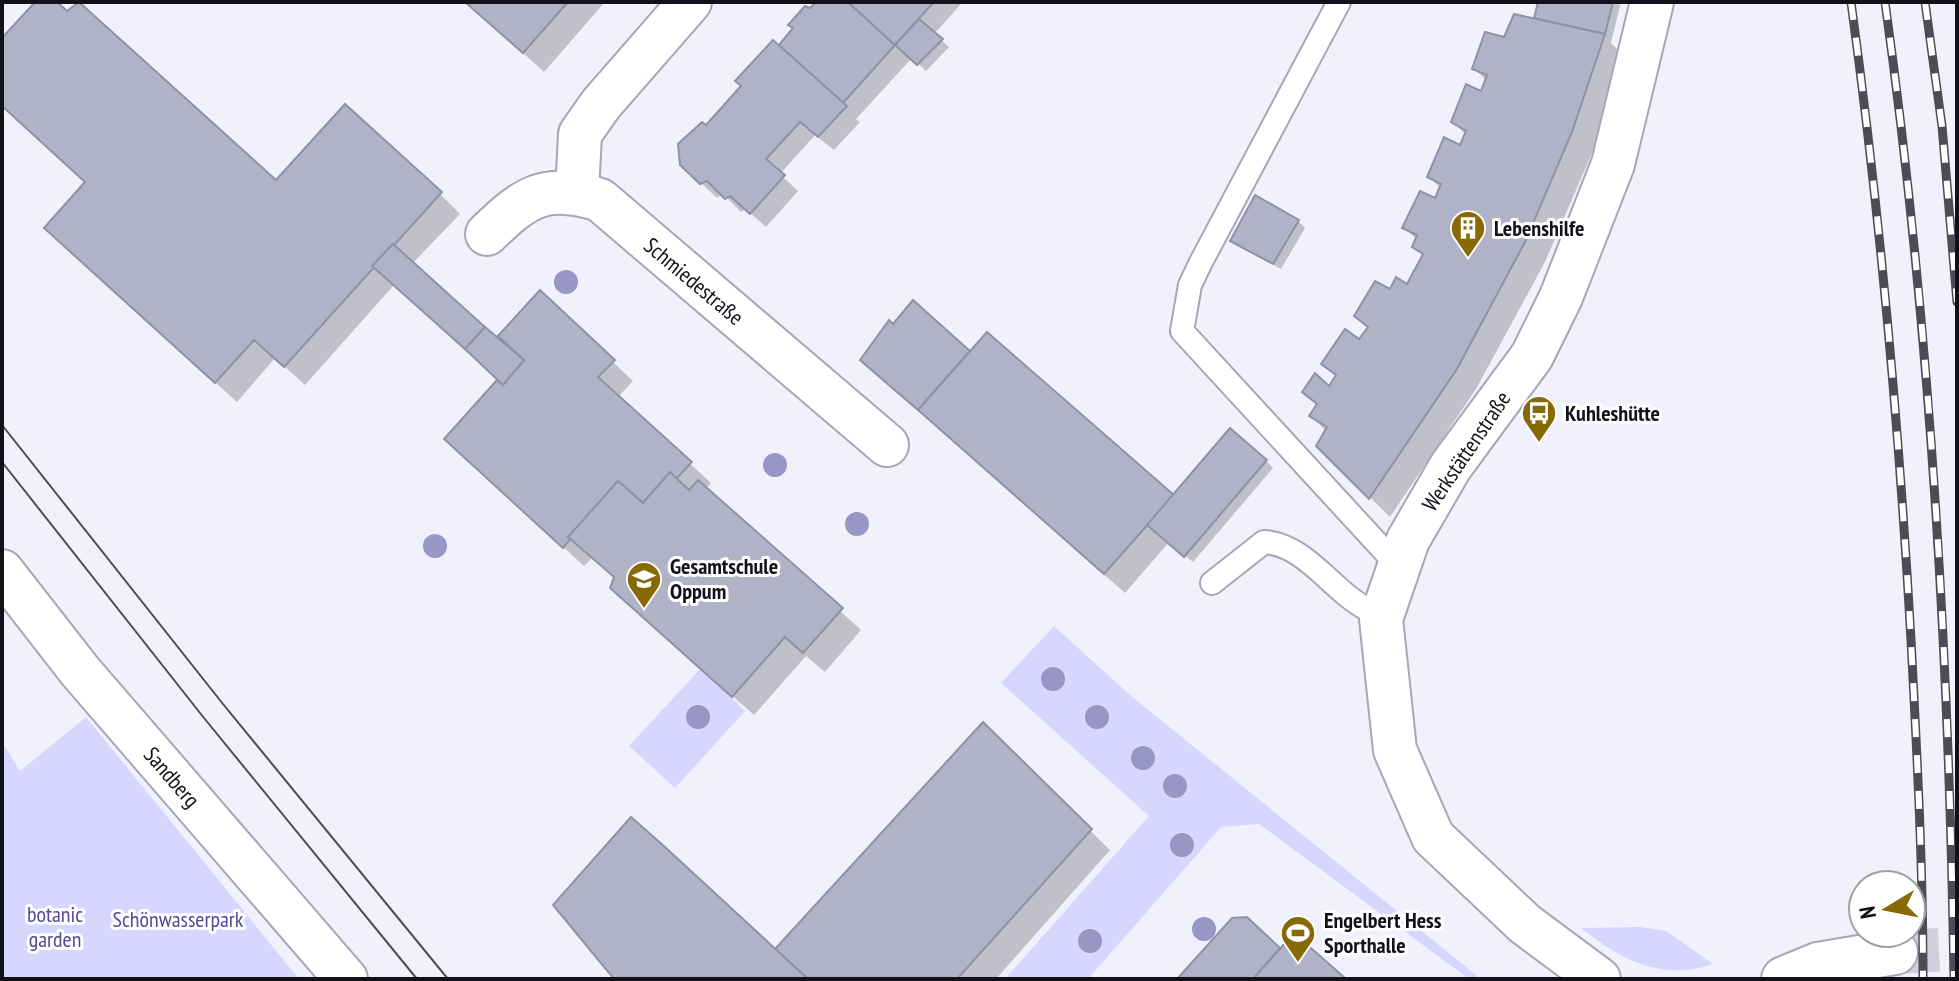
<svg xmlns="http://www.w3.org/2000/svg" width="1959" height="981" font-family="'PT Sans Narrow',sans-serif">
<rect width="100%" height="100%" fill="#f1f1fe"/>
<g fill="#d6d6fe">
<path d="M1054,626L1131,696L1481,979H1469L1259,824L1221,827L1088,979H1005L1149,816L1001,683Z"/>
<path d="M701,668L745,711L675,788L629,746Z"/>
<path d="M86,717L299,979H2V742L20,771Z"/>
<path d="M1640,927L1666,931L1713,964C1661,981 1623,961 1581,928Z"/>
</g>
<g fill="#0003">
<path d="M37,2H55L67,14L78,3L276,183L440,194L460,214L412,264L498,339L540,293L633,381L618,397L711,483L705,489L861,630L825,672L806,656L754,715L632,608L616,578L593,557L584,566L446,439L499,381L394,285L305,385L275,358L237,402L67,248L87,183L2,105V41Z"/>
<path d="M467,2H605L544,72Z"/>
<path d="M818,2H963L934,34L949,47L926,71L912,58L856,119L860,122L834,150L815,135L780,174L798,191L766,227L746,209L741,212L723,194L717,198L698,180L706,127Z"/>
<path d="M1540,2H1630H1621L1611,43L1624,56L1592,153L1545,262L1476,389L1390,517L1318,446L1327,432L1311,416L1318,406L1304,392L1330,389L1337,377L1323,364L1359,342L1369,329L1356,316L1391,292L1407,287L1424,256L1415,246L1417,240L1405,228L1436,201L1441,189L1429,176L1461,148L1466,135L1454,122L1482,94L1487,81L1475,69L1505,39L1535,21Z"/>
<path d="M1298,221L1305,228L1281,269L1232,241Z"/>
<path d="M913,303L970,354L1174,497L1266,461L1273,468L1193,562L1169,542L1125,593L877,374V344L873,341Z"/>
<path d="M983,725L1110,850L996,979H615L775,952Z"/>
</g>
<g fill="#b2b2c7" stroke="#9191a5" stroke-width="2">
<path d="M35,2H57L67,11L79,2L276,180L345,104L442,192L284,367L254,340L215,383L44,228L85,182L2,106V38Z"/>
<path d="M465,2H568L523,53Z"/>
<path d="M816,2H848L895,45L843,103L779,45L793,28L788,25L805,6L810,8Z"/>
<path d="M848,2H934L895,45Z"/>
<path d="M1538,2H1613L1605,34L1534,18Z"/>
<path d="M1514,14L1605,34L1572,132L1525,242L1457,369L1369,499L1316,446L1327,427L1309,416L1317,404L1302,392L1315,373L1329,386L1336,375L1321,364L1345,329L1359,339L1368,327L1354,316L1375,281L1390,289L1396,277L1407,284L1423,254L1412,247L1417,235L1402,228L1420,191L1435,198L1441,184L1427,177L1444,137L1460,145L1466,131L1451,122L1466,84L1481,91L1487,75L1472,69L1485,32L1504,37Z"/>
<path d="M919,19L943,39L917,65L895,45Z"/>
<path d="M773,40L847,106L818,137L800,122L766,159L785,175L750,214L730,196L725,199L707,181L700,184L680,165L678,144L702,122L706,125L741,86L735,81Z"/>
<path d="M1255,195L1299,220L1273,264L1230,241Z"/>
<path d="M393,244L485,327L465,349L372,266Z"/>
<path d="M540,290L615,360L598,377L692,462L676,479L670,472L643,503L618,481L563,548L444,439L497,380L503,385L524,360L498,336Z"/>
<path d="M913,300L970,351L918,410L860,360L889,320L893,324Z"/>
<path d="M485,327L524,360L503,385L465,349Z"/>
<path d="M987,332L1174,495L1104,574L918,410Z"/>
<path d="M1230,428L1267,460L1184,557L1147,525Z"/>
<path d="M670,472L689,490L698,480L843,608L803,653L785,637L732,697L610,588L614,577L568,537L618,481L643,503Z"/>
<path d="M983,722L1092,829L957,979H808L775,949Z"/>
<path d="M631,817L665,847L808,979H614L553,905Z"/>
<path d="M1247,917L1280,948L1253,979H1177L1232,918Z"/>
<path d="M1294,933L1346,979H1253Z"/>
</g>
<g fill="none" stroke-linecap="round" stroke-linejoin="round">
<path stroke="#d0cfdc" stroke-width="44" stroke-dasharray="44 22" stroke-linecap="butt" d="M1895,952L1957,949"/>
<g stroke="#a6a6ba" stroke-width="26">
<g id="service">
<path d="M1339,2L1201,262L1190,285L1182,331L1399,567"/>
<path d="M1212,583L1264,542C1297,544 1320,573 1344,593C1355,603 1369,610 1381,619"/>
</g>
</g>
<g stroke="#a6a6ba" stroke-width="46">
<g id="minor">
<path d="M577,193L580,134L601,104L690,2"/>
<path d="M487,234C526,196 545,183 600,200L887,445"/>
<path d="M2,571L80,671L346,979"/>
<path d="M1599,979L1525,924L1433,837L1395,750L1381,619L1408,540L1451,466L1532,356L1561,297L1613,164L1652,2"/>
</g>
</g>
<g stroke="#a6a6ba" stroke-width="48">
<path id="tertiary" d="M1784,979L1818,965L1895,952"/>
</g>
<use href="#service" stroke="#fff" stroke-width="22"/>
<use href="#minor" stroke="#fff" stroke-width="42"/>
<use href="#tertiary" stroke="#fff" stroke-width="44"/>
<g stroke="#4d4c56" stroke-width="2">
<path d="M2,425L223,704L448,979"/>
<path d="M2,462L204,718L417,979"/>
</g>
<g stroke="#4d4c56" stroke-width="9">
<g id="rail">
<path d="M1851,2C1880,214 1899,427 1911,640C1917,754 1923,866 1923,979"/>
<path d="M1885,2C1930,325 1949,653 1954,979"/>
<path d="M1925,2L1942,126L1957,302"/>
</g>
</g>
<use href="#rail" stroke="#fff" stroke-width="6" stroke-dasharray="18" stroke-linecap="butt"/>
</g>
<g fill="#9995c4">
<circle cx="566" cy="282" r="12"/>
<circle cx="775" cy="465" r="12"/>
<circle cx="857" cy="524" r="12"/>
<circle cx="435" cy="546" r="12"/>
<circle cx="1053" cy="679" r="12"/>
<circle cx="698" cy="717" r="12"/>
<circle cx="1097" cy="717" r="12"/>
<circle cx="1143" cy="758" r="12"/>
<circle cx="1175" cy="786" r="12"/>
<circle cx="1182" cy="845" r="12"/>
<circle cx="1204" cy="929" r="12"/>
<circle cx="1090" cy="941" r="12"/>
</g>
<defs>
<g id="building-pin" transform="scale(1.8)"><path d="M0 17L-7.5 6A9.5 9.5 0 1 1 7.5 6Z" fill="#876905" stroke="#fff"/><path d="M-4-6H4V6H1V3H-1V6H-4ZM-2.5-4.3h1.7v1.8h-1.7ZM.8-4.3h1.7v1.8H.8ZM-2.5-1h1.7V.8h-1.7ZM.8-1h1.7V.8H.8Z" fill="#fff"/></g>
<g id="bus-pin" transform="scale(1.8)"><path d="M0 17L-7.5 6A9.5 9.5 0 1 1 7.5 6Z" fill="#876905" stroke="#fff"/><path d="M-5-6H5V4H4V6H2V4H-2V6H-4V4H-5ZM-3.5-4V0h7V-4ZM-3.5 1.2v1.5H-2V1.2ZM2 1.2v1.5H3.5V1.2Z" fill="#fff"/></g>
<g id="school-pin" transform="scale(1.8)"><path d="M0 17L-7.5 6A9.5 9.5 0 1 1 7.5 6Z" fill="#876905" stroke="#fff"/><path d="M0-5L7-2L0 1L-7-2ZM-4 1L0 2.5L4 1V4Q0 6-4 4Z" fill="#fff"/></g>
<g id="stadium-pin" transform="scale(1.8)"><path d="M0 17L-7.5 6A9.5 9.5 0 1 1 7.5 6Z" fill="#876905" stroke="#fff"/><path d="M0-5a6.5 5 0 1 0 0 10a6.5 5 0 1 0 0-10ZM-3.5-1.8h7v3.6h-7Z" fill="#fff"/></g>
</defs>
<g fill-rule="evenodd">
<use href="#building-pin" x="1468" y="228"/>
<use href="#bus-pin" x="1539" y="413"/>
<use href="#school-pin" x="644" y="579"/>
<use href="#stadium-pin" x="1298" y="933"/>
</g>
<g text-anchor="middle" stroke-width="6" stroke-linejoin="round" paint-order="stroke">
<g font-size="22" font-weight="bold" fill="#121119" stroke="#fff" text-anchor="start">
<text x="1494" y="236">Lebenshilfe</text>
<text x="1565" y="421">Kuhleshütte</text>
<text x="670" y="574">Gesamtschule<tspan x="670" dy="25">Oppum</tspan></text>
<text x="1324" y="928">Engelbert Hess<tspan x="1324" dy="25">Sporthalle</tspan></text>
</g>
<g font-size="22" fill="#121119" stroke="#fff">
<text transform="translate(694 281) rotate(40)" y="8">Schmiedestraße</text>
<text transform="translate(1466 451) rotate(-56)" y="8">Werkstättenstraße</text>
<text transform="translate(172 777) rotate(49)" y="8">Sandberg</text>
</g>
<g font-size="22" fill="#514a95" stroke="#fff">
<text x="55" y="922">botanic<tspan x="55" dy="25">garden</tspan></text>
<text x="178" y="927">Schönwasserpark</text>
</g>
</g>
<rect width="1959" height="981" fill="none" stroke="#121119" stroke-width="8"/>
<g transform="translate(1887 909) rotate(260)"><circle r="38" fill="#ffffff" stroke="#a0a0a3" stroke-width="2"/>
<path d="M0-6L14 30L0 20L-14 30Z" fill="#876905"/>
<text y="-12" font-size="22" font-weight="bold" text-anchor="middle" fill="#121119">N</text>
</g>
</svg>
